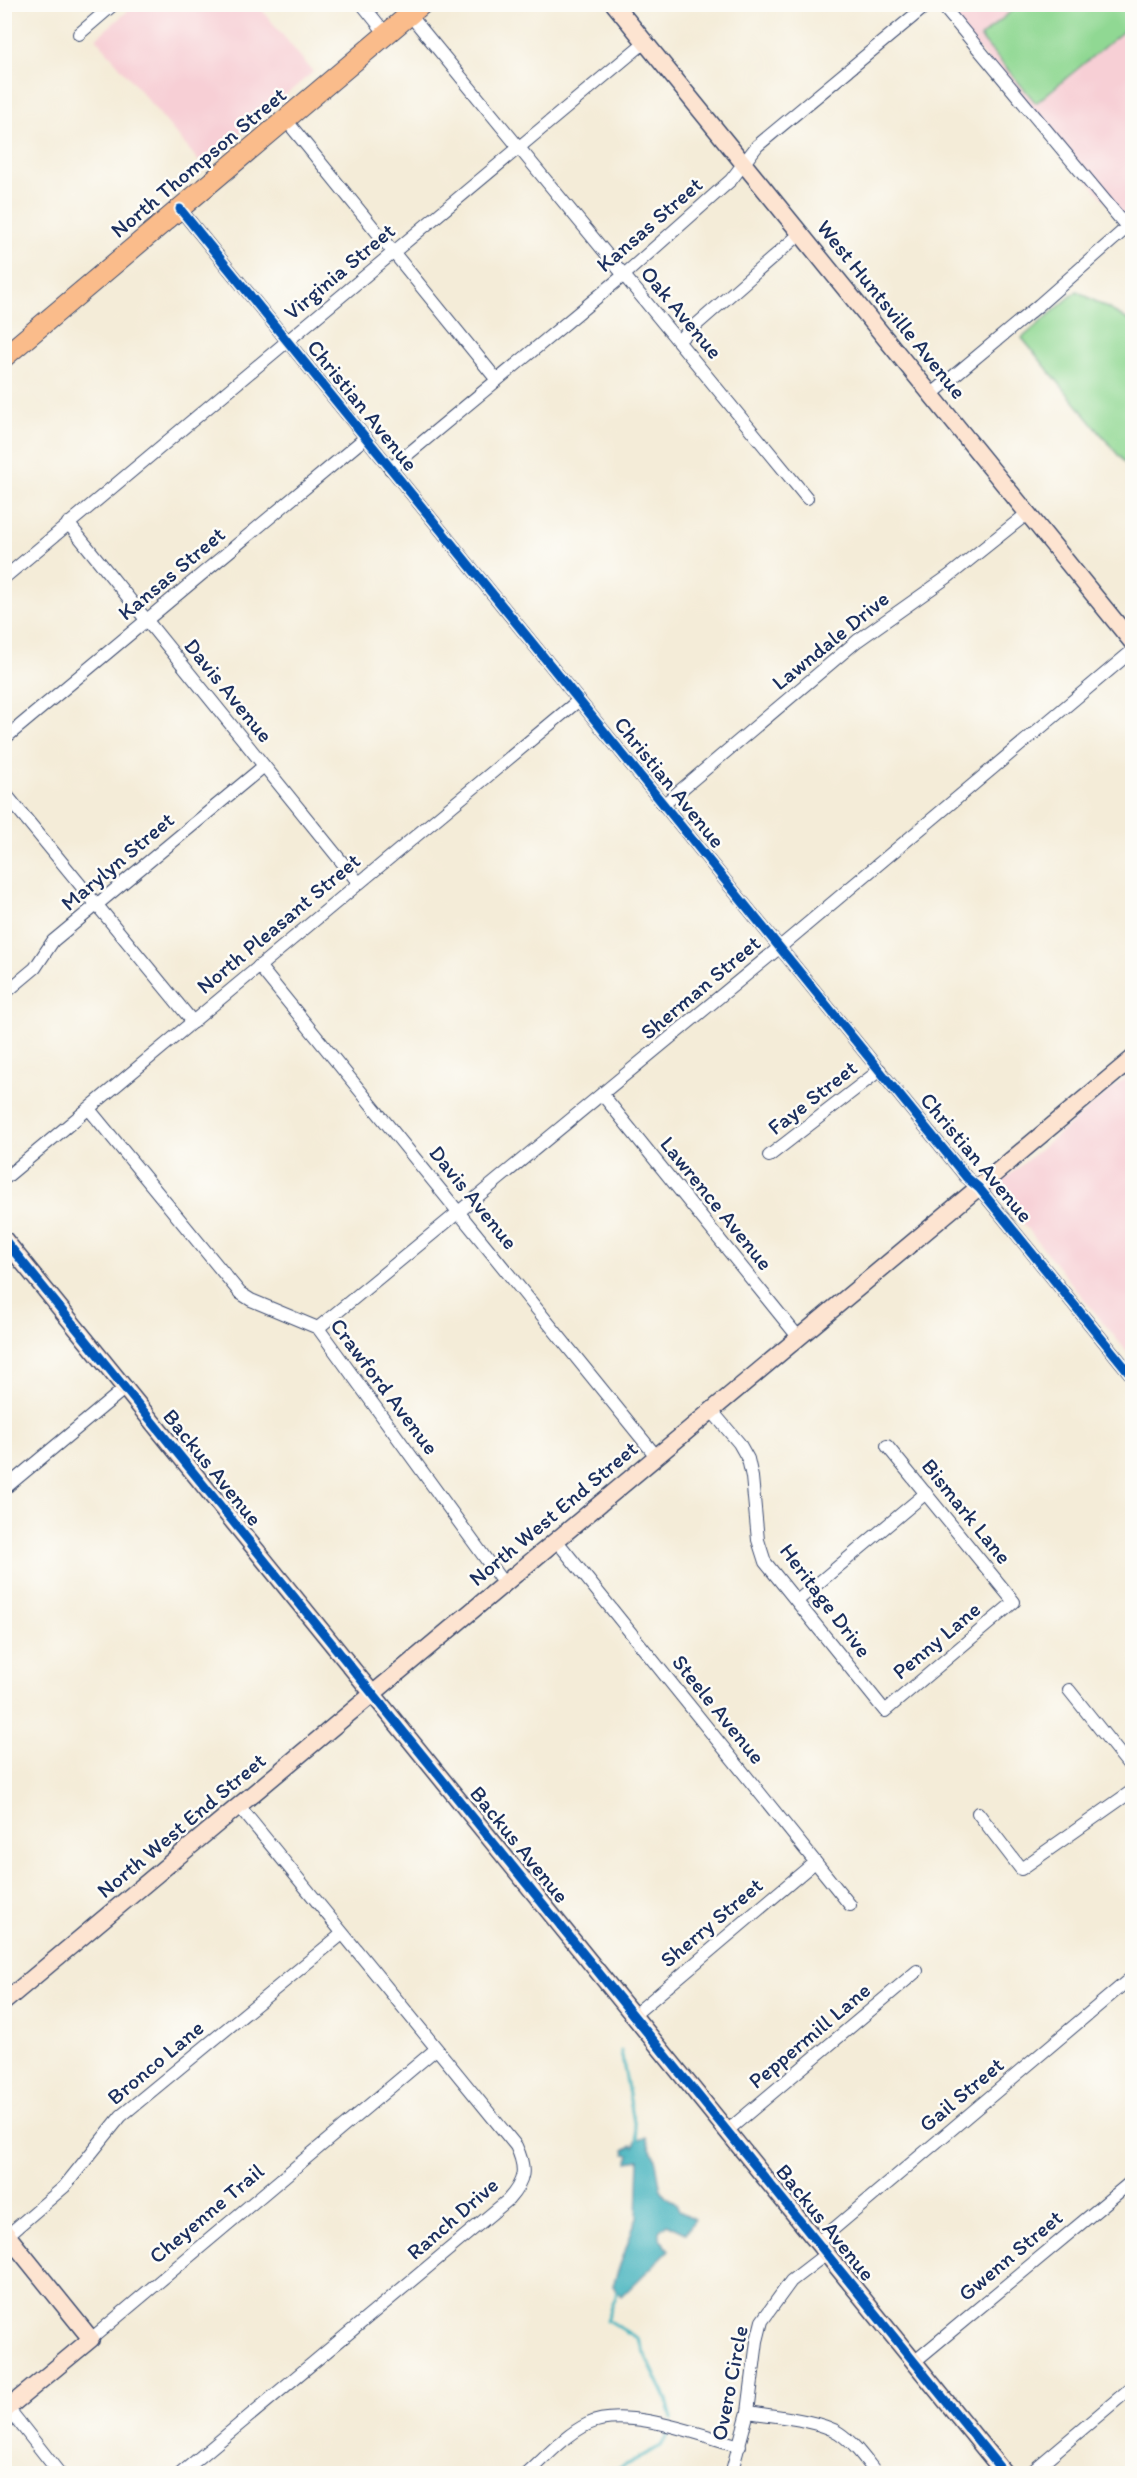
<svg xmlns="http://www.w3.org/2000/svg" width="1137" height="2478" font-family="Itim,sans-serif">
<rect width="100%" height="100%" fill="#fdfcf7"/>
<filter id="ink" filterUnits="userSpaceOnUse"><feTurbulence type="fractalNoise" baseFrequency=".0167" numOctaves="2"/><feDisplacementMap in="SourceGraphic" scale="12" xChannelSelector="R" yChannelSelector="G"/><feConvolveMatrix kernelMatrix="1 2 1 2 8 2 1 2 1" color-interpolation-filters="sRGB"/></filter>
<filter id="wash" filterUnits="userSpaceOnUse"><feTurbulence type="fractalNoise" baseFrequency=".008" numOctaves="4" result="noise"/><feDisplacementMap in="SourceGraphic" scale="24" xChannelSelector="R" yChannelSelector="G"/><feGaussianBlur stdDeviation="1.35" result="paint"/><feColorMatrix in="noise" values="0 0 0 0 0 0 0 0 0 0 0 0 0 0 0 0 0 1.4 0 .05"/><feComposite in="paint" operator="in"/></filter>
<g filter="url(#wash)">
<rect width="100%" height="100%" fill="#f4ecd8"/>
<g fill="#f7cfd5">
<path d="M136,4L258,5L313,72L202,165L96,38Z"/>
<path d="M941,5H1132V223L1127,227Z"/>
<path d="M1132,1072V1358L994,1188Z"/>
</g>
<g fill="#90d893" stroke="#568478" stroke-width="1.5">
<path d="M1019,5H1132V24L1036,103L980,37Z"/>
<path d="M1077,291L1132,322V472L1022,338Z"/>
</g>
<path fill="#44b3be" stroke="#30718e" stroke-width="1.5" d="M646,2137C648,2144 651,2150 654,2156C661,2173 654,2194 675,2202L679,2211L695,2219L686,2233L667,2224L659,2231V2237L669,2250L622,2296L613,2285L637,2217L639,2160L628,2162L629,2155L625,2154L624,2150L632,2145L634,2147L636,2141Z"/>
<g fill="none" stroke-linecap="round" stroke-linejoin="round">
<g stroke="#44b3be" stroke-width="3">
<path d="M621,2051L638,2144"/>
<path d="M618,2291L607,2320L637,2338L667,2400L672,2419"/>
<path d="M617,2474L618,2469L661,2446L668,2434"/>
</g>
</g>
</g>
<g filter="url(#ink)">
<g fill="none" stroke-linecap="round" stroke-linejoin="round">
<g stroke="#3c4b70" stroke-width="14">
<g id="street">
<path d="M362,4L386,34"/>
<path d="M941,4L1127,227"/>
<path d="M410,15L807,498"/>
<path d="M79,34L114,4"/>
<path d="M286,120L497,380"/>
<path d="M180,209L966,1177L979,1188L1132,1376"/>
<path d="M679,340L801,233"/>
<path d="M932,394L1039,305L1132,223"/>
<path d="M390,469L624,275L731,180L757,146L928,4"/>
<path d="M68,523L358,882"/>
<path d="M4,578L645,42"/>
<path d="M4,739L365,438"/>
<path d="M4,792L193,1022"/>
<path d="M663,805L857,641L949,576L1028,513"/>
<path d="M259,966L656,1456"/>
<path d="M4,994L35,968L53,941L264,766"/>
<path d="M602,1094L799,1338"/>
<path d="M89,1109L240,1293L251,1300L318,1328L504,1584"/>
<path d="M769,1156L880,1070"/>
<path d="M4,1179L579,700"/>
<path d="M318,1328L780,947L1132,651"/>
<path d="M711,1410L739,1443L748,1459L752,1477L758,1540L765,1562L885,1711L1014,1602L887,1446"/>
<path d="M4,1489L124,1389"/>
<path d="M556,1540L850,1905"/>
<path d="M797,1601L926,1493"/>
<path d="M1069,1690L1132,1769"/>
<path d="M978,1813L1021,1869L1132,1791"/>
<path d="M634,2015L815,1862"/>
<path d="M727,2131L917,1971"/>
<path d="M8,2235L64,2187L121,2116L342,1934"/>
<path d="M817,2243L1132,1977"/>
<path d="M91,2339L436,2049"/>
<path d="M914,2362L1132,2181"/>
<path d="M8,2408L60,2474"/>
<path d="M748,2412C771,2416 820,2420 839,2433C854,2443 865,2459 877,2474"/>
<path d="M180,2474L508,2200C525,2181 527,2169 516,2146L239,1806"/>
<path d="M527,2474C546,2457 565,2435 588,2424C626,2406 700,2435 740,2446"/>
<path d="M731,2474L748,2412L757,2341L762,2321L791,2281L826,2254"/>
<path d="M1029,2474L1132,2387"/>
</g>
</g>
<g stroke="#3c4b70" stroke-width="19">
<g id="secondary">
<path d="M614,4L1132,642"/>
<path d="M4,1239L1005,2474"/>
<path d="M4,2002L1132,1059"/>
<path d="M4,2231L91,2339L4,2411"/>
</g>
</g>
<g stroke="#3c4b70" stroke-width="22">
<path id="primary" d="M4,357L422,4"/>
</g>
<use href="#street" stroke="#fff" stroke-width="12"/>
<use href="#secondary" stroke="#fde4d1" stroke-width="16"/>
<use href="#primary" stroke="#fabc8b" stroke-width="20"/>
<g stroke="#fdfcf7" stroke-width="13">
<g id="cycleway">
<path d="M180,209L966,1177L979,1188L1132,1376"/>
<path d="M4,1239L1005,2474"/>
</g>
</g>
<use href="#cycleway" stroke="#0057b8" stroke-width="9"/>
</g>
</g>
<g text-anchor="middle" stroke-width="5" stroke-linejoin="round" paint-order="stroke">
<g font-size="22" fill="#1b2f5e" stroke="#fdfcf7">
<text transform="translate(198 162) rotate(-40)" y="8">North Thompson Street</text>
<text transform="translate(649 224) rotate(-41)" y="8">Kansas Street</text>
<text transform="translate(339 271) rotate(-40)" y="8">Virginia Street</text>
<text transform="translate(892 309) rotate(51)" y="8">West Huntsville Avenue</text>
<text transform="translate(682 312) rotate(50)" y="8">Oak Avenue</text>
<text transform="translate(363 405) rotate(51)" y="8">Christian Avenue</text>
<text transform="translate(171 573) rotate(-40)" y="8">Kansas Street</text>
<text transform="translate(830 640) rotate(-39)" y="8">Lawndale Drive</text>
<text transform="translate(229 690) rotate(51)" y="8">Davis Avenue</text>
<text transform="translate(670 782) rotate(51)" y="8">Christian Avenue</text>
<text transform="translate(117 861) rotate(-40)" y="8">Marylyn Street</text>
<text transform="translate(278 923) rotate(-40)" y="8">North Pleasant Street</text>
<text transform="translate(700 987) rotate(-40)" y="8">Sherman Street</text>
<text transform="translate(812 1097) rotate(-38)" y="8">Faye Street</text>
<text transform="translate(977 1157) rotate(50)" y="8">Christian Avenue</text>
<text transform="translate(474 1197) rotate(51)" y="8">Davis Avenue</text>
<text transform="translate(717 1203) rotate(51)" y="8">Lawrence Avenue</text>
<text transform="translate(385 1386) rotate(53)" y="8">Crawford Avenue</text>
<text transform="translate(213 1467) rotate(51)" y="8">Backus Avenue</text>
<text transform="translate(967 1511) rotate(51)" y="8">Bismark Lane</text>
<text transform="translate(553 1513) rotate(-40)" y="8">North West End Street</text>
<text transform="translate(826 1600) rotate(53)" y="8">Heritage Drive</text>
<text transform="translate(936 1640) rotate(-40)" y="8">Penny Lane</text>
<text transform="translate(719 1709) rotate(51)" y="8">Steele Avenue</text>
<text transform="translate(181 1825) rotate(-40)" y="8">North West End Street</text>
<text transform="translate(520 1844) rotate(51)" y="8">Backus Avenue</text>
<text transform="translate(711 1922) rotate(-40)" y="8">Sherry Street</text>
<text transform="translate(809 2035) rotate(-40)" y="8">Peppermill Lane</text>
<text transform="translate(155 2062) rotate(-40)" y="8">Bronco Lane</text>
<text transform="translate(961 2094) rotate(-40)" y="8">Gail Street</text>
<text transform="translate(206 2213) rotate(-40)" y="8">Cheyenne Trail</text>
<text transform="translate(452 2218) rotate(-41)" y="8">Ranch Drive</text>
<text transform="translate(826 2222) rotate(51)" y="8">Backus Avenue</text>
<text transform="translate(1010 2255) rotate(-40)" y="8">Gwenn Street</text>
<text transform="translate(729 2383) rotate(-79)" y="8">Overo Circle</text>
</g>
</g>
<rect width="1137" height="2478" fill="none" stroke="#fdfcf7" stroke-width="24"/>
</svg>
